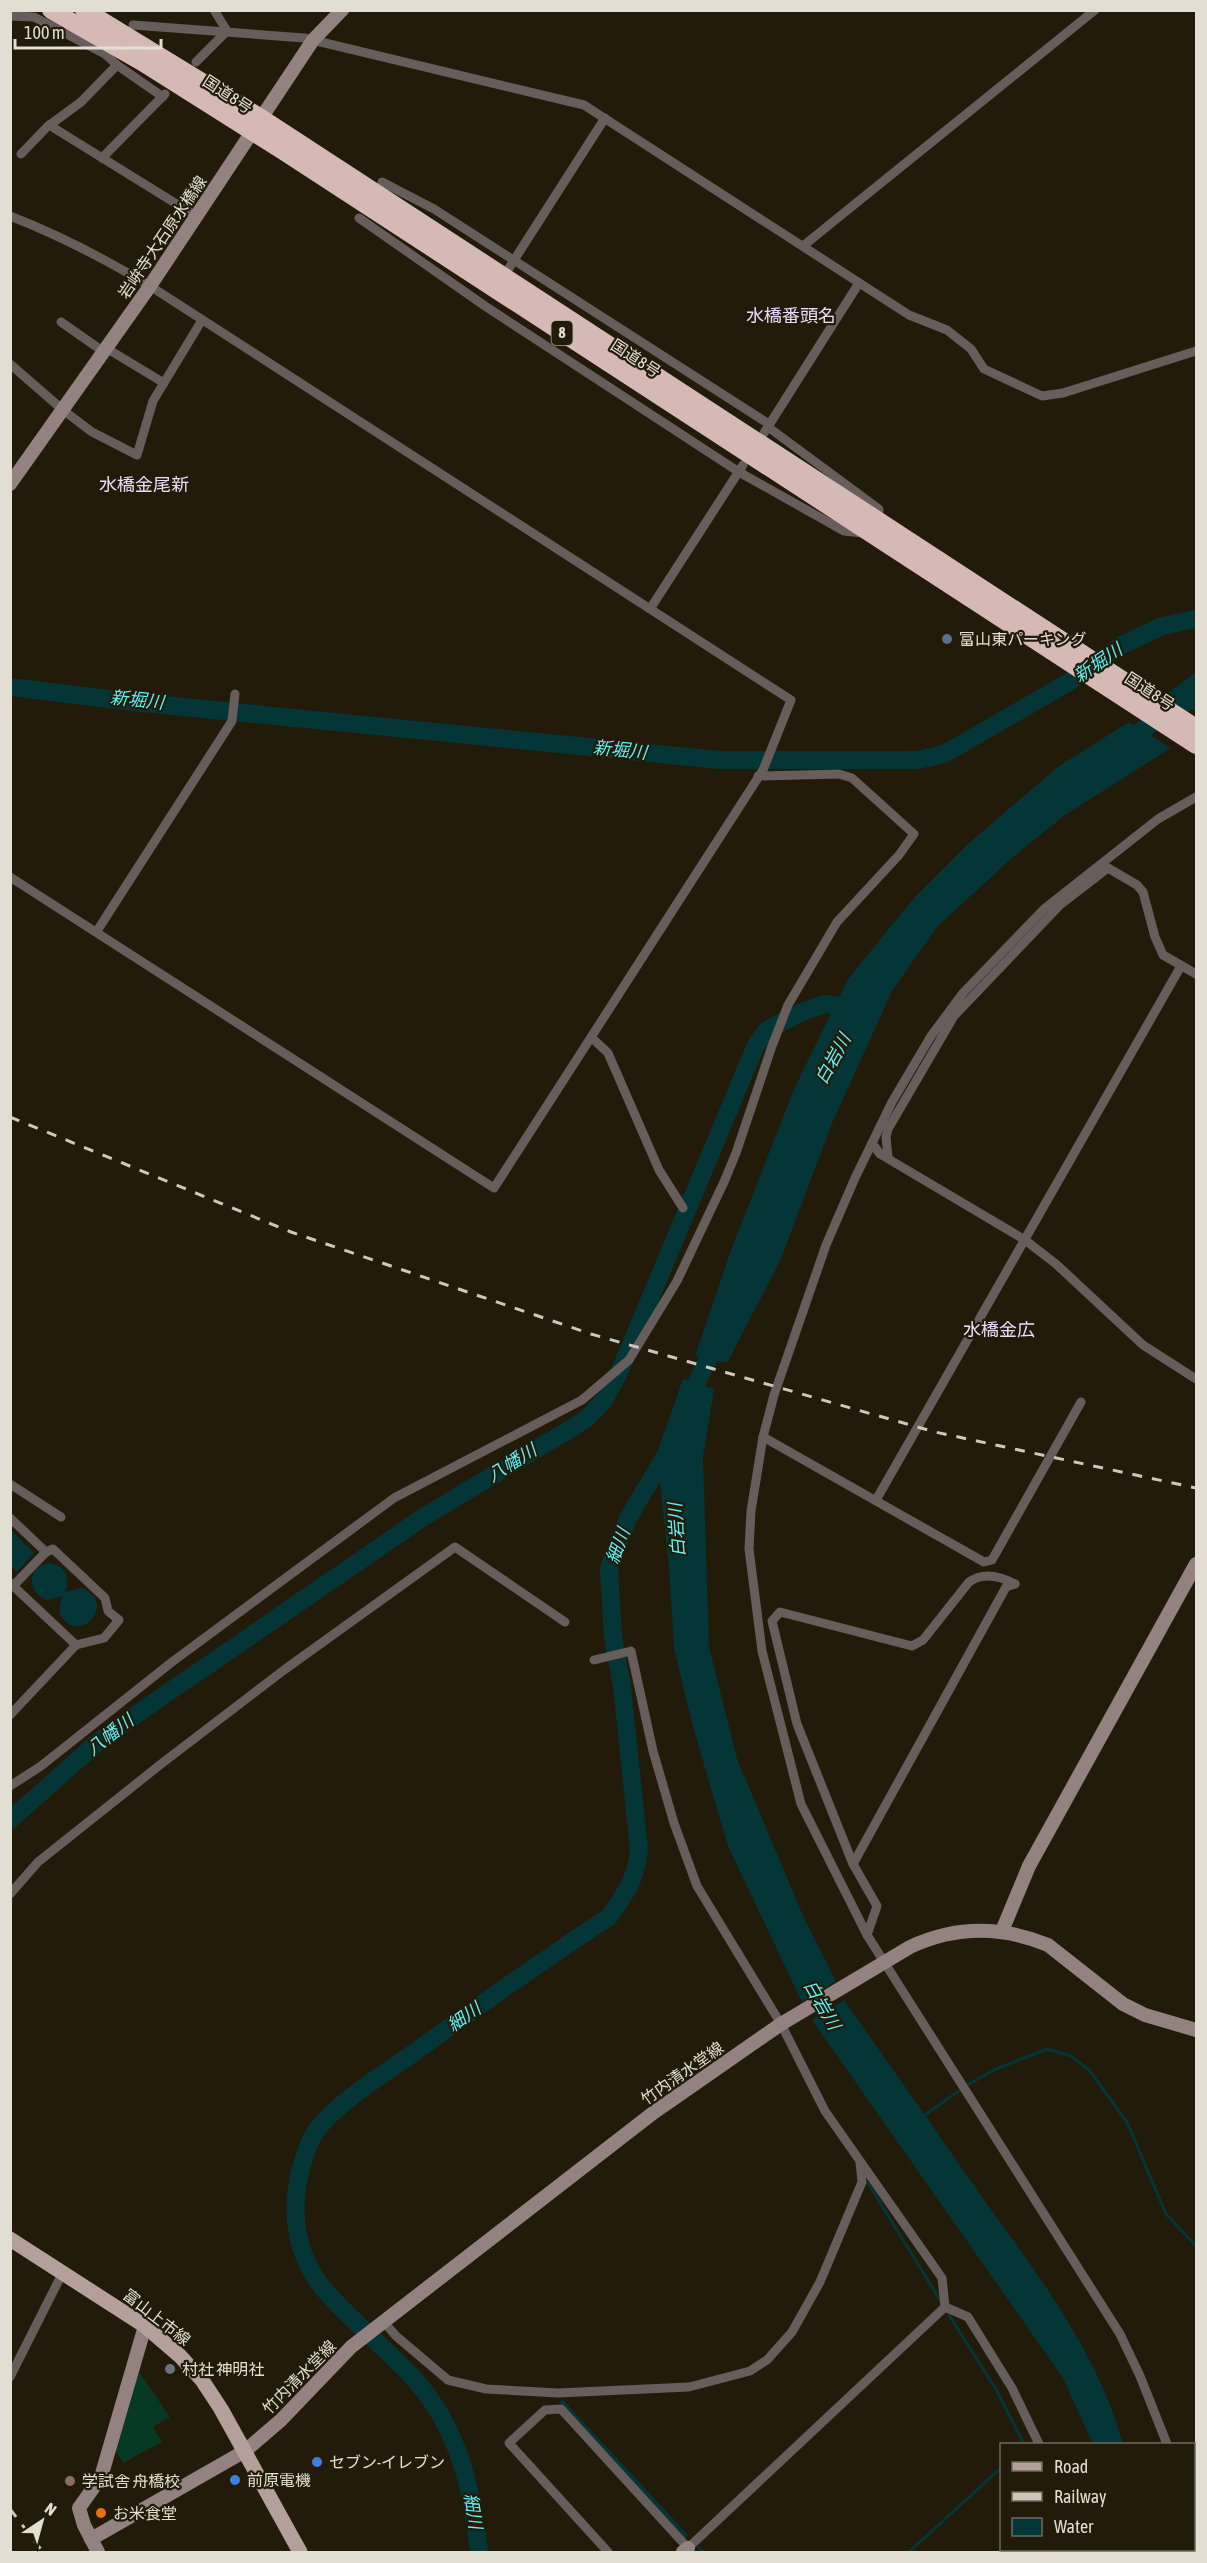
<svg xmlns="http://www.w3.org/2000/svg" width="1207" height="2563" font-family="'Asap Condensed','Noto Sans JP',sans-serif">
<rect width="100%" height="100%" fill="#221b09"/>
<path fill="#073a24" d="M139,2372L170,2417L153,2427L162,2442L123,2463L115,2449Z"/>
<g fill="#043638">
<path d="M1196,672V712L1167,694Z"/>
<path d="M1129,722L1171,748L1065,815L1013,857L937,927L892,991L833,1121L780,1261L727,1363L695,1356L730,1253L794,1089L848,979L914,898L969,843L1059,766Z"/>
<path d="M683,1379L714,1389L703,1457L709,1647L737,1759L804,1918L836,1981L802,2002L728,1846L693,1727L674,1648L669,1567L657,1453Z"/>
<path d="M11,1530L34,1553L17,1572L11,1566Z"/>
<path d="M49,1563C65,1565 71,1578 65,1592L81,1588C121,1602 76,1650 59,1612L62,1596L47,1600C26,1592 27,1567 49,1563Z"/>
<path d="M844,2000C890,2065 936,2131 982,2197C1037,2274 1098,2352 1123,2444H1093L1063,2378L812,2020Z"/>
<path d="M563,2400L688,2535L685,2538L559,2401Z"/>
</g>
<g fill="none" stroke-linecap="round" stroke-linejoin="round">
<g stroke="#043638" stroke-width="3">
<path d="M922,2117L969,2084L996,2069L1047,2049L1071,2056L1089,2070L1127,2122L1166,2214L1196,2246"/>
<path d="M868,2183L940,2300"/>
<path d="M949,2315L997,2391L1024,2444"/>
<path d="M699,2548L703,2552"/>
<path d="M1059,2550V2552"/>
<path d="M909,2552L1002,2467"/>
</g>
<g stroke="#043638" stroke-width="18">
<path d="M10,687L133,702L720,760H918L944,754L1069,682L1120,646L1162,626L1196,619"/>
<path d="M1122,743L1196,696"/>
<path d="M686,1405L718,1338"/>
<path d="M10,1820L98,1742L147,1707L422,1518L585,1420L603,1402L619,1373L756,1045L767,1030L802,1012L825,1004L859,1009"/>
<path d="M803,1973L837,2032"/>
<path d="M479,2552C472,2489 459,2430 416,2381C389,2351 356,2325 329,2295C296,2260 289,2214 301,2168C305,2155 308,2142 316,2131C338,2101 389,2071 419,2049C481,2004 545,1959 609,1917C626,1893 636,1879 639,1850L622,1686L613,1638L609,1568L628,1518L671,1446"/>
</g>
<g stroke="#675d5b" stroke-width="9">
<path d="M214,10L227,31"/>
<path d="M10,16L34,17L105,54L117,65L163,97"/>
<path d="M133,25L304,38L584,105L909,315L947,330L971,349L984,369L1042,396L1063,393L1196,351"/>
<path d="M196,62L227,31"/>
<path d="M49,125L196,216"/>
<path d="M21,154L47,127L81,102L117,65"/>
<path d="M102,158L165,94"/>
<path d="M382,182L434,209L769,424"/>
<path d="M10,216C59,235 105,259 150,286L791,700L763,770L494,1188L10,877"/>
<path d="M359,218L485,306L739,472L844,531L863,533"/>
<path d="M803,246L1095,10"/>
<path d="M509,268L605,118"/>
<path d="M61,322L104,352"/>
<path d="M106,348L164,383"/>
<path d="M10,364L63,410L92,432L137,455L153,401L202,320"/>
<path d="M768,427L879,509L878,520"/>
<path d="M764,433L859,283"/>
<path d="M650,609L743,465"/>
<path d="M97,931L232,721L235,694"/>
<path d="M591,1037L608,1053L659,1170L683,1208"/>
<path d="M872,1143L880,1154L1025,1240L1056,1264L1143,1345L1196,1379"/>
<path d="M888,1157L886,1137L888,1129L954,1016L1060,905L1108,868L1137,885L1143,892L1155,937L1163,955L1196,974"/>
<path d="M763,1437L984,1562L992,1560L1081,1402"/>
<path d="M10,1484L61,1517"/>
<path d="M876,1500L1181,966"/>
<path d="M10,1518L46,1552L53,1549L105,1598L108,1611L119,1620L104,1638L76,1645L10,1715"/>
<path d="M10,1583L76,1645"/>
<path d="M1015,1584C1000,1576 983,1572 969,1582L923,1640L912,1646L780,1612L772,1621L797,1724L853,1864L877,1906L867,1935L1120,2334L1140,2376L1167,2444"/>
<path d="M13,1586L46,1552"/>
<path d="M594,1660L631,1651L653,1751L674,1823L697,1886L781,2024L825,2111L942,2278L945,2307"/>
<path d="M10,1786L41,1766L172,1662L394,1498L582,1400L629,1360L677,1281L724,1182L736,1153L772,1046L788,1005L837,922L899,855L914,834L852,778L839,774L758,776"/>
<path d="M853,1864L1006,1587L1015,1584"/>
<path d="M10,1894L38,1862L161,1764L284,1670L455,1547L565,1622"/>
<path d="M867,1935L801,1804L762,1651L749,1549L751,1511L763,1437L774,1395L826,1245L855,1178L892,1102L931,1036L963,993L1044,909L1158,819L1196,797"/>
<path d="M945,2307L968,2317L1012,2388L1039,2444"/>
<path d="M383,2321L396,2336L448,2380L486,2389L558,2393L689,2387L750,2371L767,2360L792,2332L820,2282L862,2182L860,2162"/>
<path d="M10,2377L63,2272"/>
<path d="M1073,2550L1074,2552"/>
<path d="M1188,2550V2552"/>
<path d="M608,2552L509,2443L545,2410L561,2409L688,2548L945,2307"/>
</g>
<g stroke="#93827f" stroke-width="14">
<path d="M10,484L150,286L313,40L342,10"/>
<path d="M1002,1931L1029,1866L1196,1564"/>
<path d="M91,2539L245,2451L281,2420L351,2347L653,2113L781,2024L910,1947C955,1926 1002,1926 1048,1945L1123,2004L1145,2015L1196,2030"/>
<path d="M98,2552L84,2525L79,2508L101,2477L145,2326"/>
<path d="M683,2552L688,2548"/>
</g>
<path stroke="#b59f9a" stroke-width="15" d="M10,2239L145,2326L180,2356L202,2380L221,2409L300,2552"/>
<g stroke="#d4b9b4" stroke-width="18">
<path d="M51,10L142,62L280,149L1196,745"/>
<path d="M84,10L261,118L1196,728"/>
</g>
<g stroke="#cdc8bc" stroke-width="3" stroke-dasharray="10 10" stroke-linecap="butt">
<path d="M10,1117L291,1232L591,1334L935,1432L1196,1488"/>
<path d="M10,2509L43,2552"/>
</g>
</g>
<circle fill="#5c6f8a" stroke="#221b09" stroke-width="2" cx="947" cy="639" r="6"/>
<circle fill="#6b7280" stroke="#221b09" stroke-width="2" cx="170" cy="2369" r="6"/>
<g fill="#3f7fe0" stroke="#221b09" stroke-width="2">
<circle cx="317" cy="2462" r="6"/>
<circle cx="235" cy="2480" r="6"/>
</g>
<circle fill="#8d6e63" stroke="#221b09" stroke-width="2" cx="70" cy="2481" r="6"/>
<circle fill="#e8710a" stroke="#221b09" stroke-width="2" cx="101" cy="2513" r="6"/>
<g text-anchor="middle" stroke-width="4.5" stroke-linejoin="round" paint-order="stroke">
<rect fill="#221b09" stroke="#a8a496" stroke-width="1.5" x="551.5" y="321" width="21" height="24" rx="4.5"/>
<g font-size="15" font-weight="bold" fill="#e2ded2">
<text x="562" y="338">8</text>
</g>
<g font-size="16" fill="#e2ded2" stroke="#221b09">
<text transform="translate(228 94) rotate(33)" y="6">国道8号</text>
<text transform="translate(162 237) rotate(-56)" y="6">岩峅寺大石原水橋線</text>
<text transform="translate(636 358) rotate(33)" y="6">国道8号</text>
<text transform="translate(1150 691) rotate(33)" y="6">国道8号</text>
<text transform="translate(682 2073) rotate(-35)" y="6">竹内清水堂線</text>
<text transform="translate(157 2317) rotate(38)" y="6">富山上市線</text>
<text transform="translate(299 2377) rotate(-45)" y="6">竹内清水堂線</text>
</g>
<g font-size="16" fill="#e2ded2" stroke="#221b09" text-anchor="start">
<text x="959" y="645">富山東パーキング</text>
<text x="182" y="2375">村社 神明社</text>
<text x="329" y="2468">セブン-イレブン</text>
<text x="247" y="2486">前原電機</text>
<text x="82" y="2487">学試舎 舟橋校</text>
<text x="113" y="2519">お米食堂</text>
</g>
<g font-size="18" fill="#e9ddfa" stroke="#221b09">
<text x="791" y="322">水橋番頭名</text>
<text x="144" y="491">水橋金尾新</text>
<text x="999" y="1336">水橋金広</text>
</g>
<g font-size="18" font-style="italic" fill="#5feff6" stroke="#221b09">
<text transform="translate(1098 663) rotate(-34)" y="6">新堀川</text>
<text transform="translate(137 700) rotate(6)" y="6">新堀川</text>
<text transform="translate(620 750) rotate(6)" y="6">新堀川</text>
<text transform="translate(833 1059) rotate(-61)" y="6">白岩川</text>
<text transform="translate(512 1463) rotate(-32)" y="6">八幡川</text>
<text transform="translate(677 1530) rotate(-94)" y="6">白岩川</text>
<text transform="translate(618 1546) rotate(-70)" y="6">細川</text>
<text transform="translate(110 1735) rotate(-38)" y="6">八幡川</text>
<text transform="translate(822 2005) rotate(60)" y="6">白岩川</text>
<text transform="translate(464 2017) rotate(-35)" y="6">細川</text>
<text transform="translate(473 2511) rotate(81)" y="6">細川</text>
</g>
</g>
<rect width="1207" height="2563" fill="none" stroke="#e2ded2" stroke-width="24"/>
<rect x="1000" y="2443" width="195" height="108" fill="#221b09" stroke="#6f6959" stroke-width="1.5"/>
<rect x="1012" y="2462" width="30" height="9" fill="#b59f9a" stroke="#6f6959" stroke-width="1.5"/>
<text x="1054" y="2473" font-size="18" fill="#e2ded2">Road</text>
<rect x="1012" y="2492" width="30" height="9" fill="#cdc8bc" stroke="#6f6959" stroke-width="1.5"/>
<text x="1054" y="2503" font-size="18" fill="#e2ded2">Railway</text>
<rect x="1012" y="2518" width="30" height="18" fill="#043638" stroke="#6f6959" stroke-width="1.5"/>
<text x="1054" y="2533" font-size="18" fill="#e2ded2">Water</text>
<g transform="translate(42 2521) rotate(36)" stroke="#221b09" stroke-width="4.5" paint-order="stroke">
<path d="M0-4.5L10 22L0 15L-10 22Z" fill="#e2ded2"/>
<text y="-9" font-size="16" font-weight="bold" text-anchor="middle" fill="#e2ded2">N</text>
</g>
<path d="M15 39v9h146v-9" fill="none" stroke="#e2ded2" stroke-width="3"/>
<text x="24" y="39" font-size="18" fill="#e2ded2" stroke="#221b09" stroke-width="4.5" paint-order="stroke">100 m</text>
</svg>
